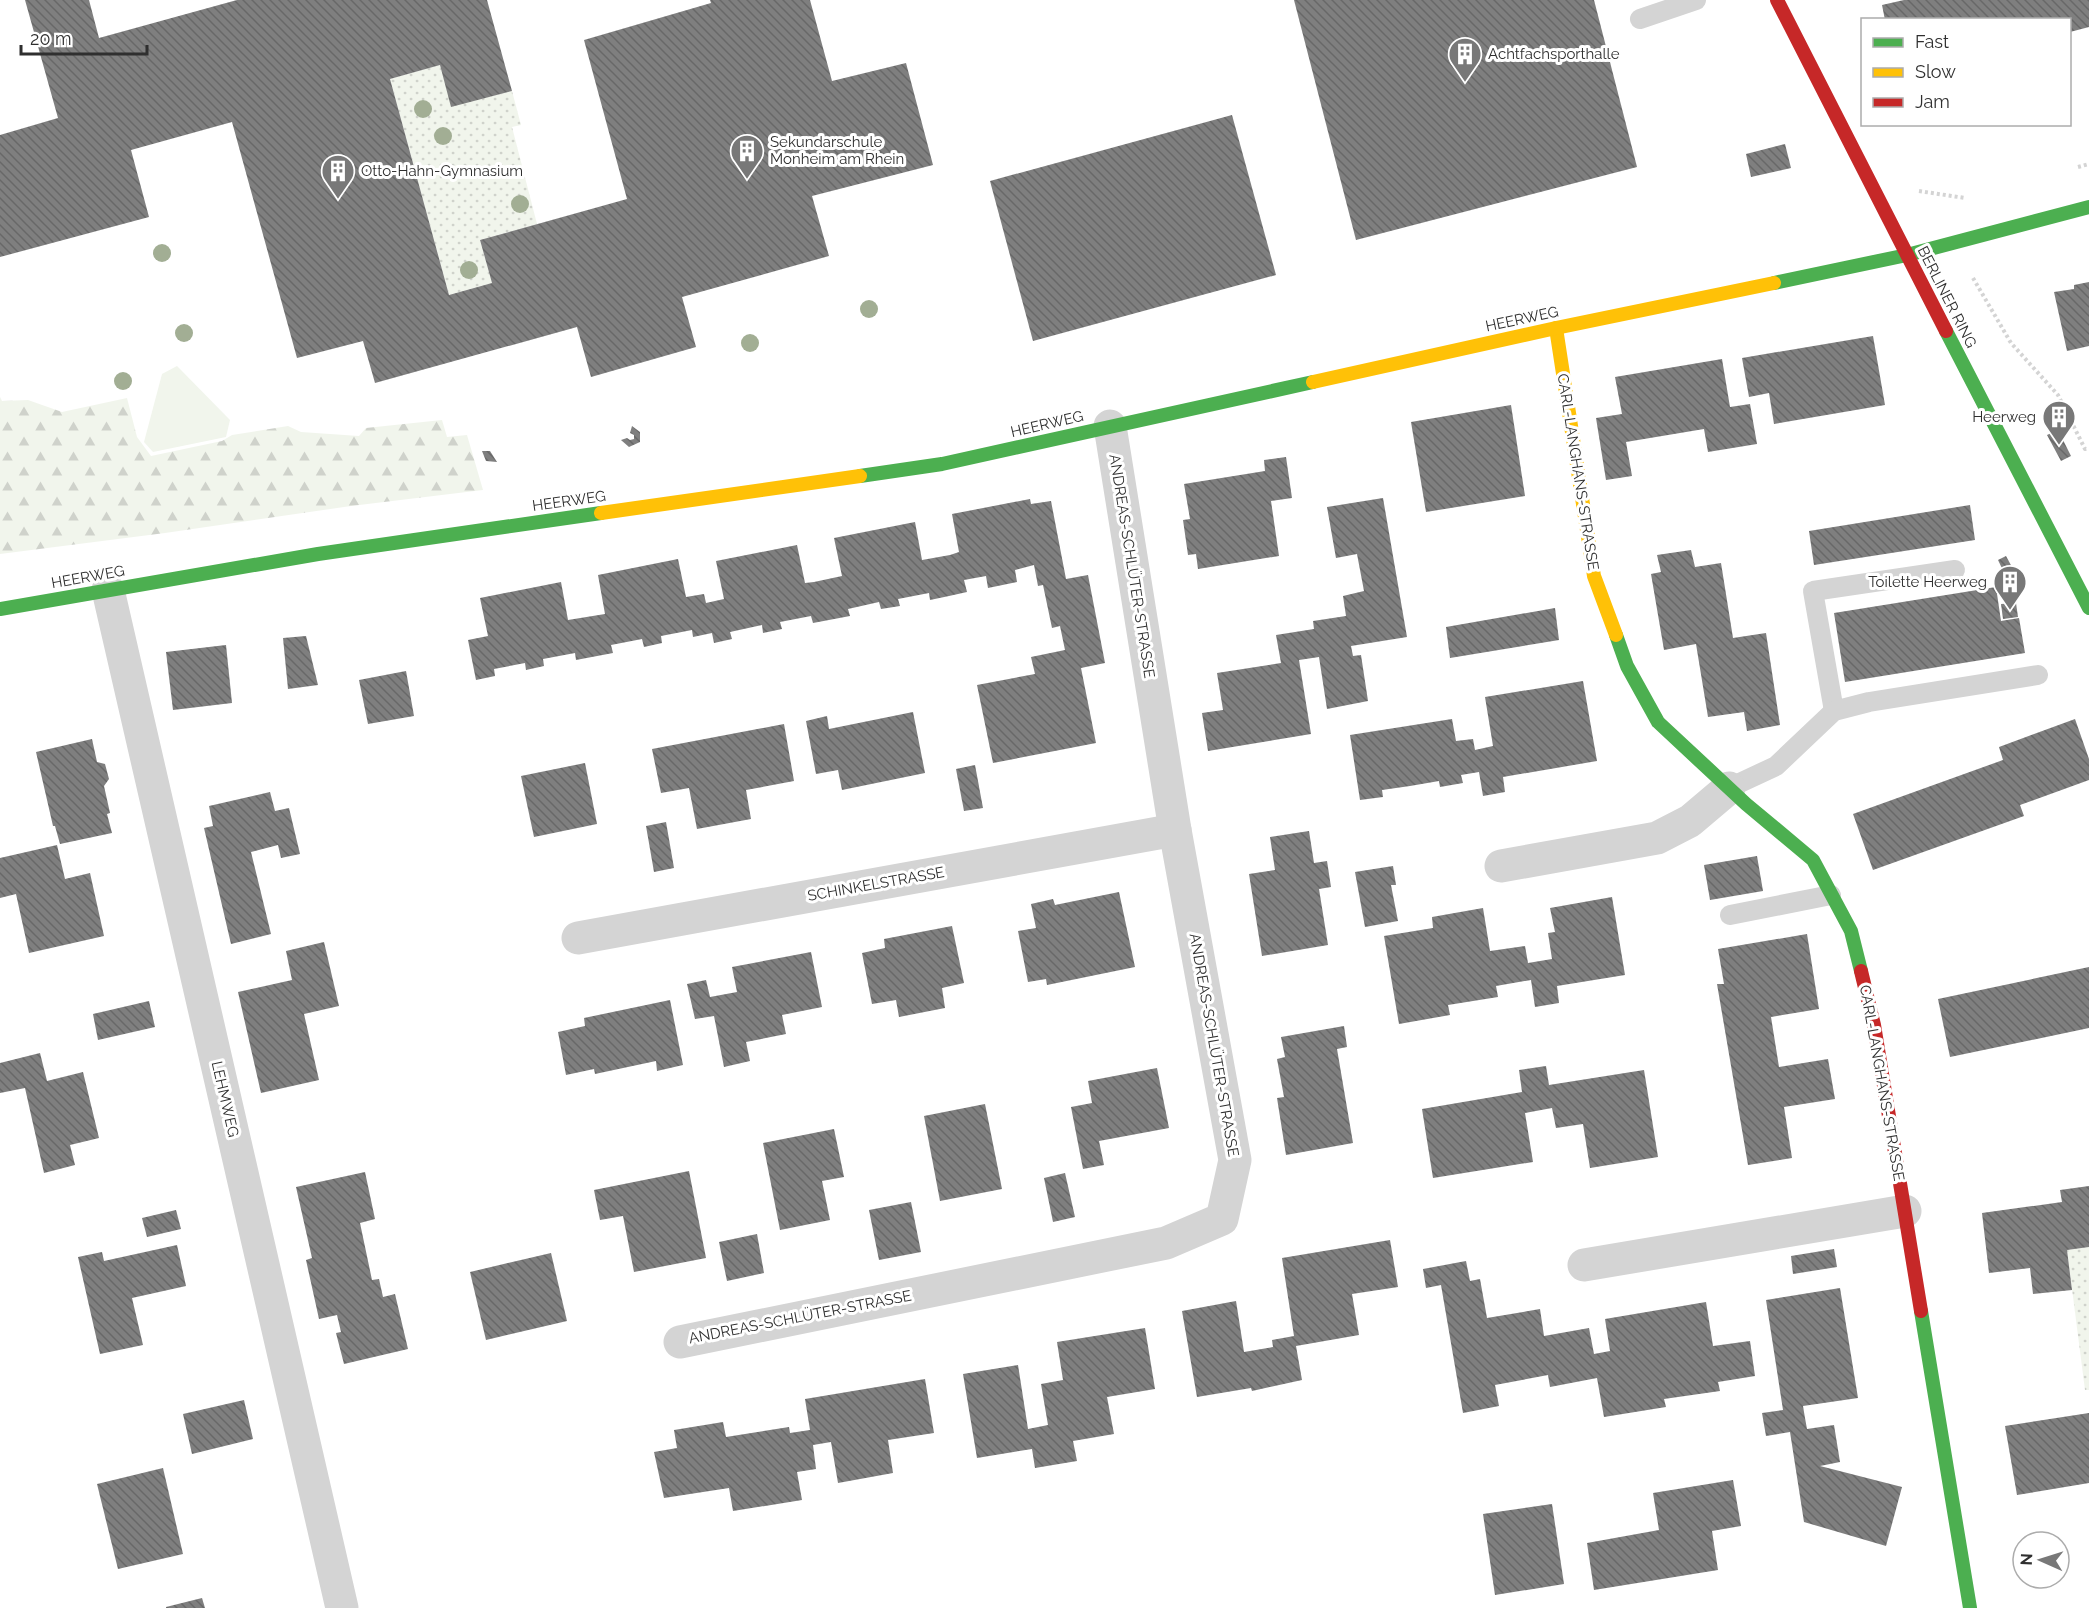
<svg xmlns="http://www.w3.org/2000/svg" width="2089" height="1608" font-family="Raleway,sans-serif">
<defs>
<pattern id="grass-dots" width="8" height="8" patternUnits="userSpaceOnUse" patternTransform="scale(1.5)"><rect width="8" height="8" fill="#f1f5ec"/><path d="M2 2h.1M6 6h.1" fill="none" stroke="#cfd2cb" stroke-width="1.8" stroke-linecap="round"/></pattern>
<pattern id="forest-firs" width="22" height="20" patternUnits="userSpaceOnUse" patternTransform="scale(1.5)"><rect width="22" height="20" fill="#f1f5ec"/><path d="M5 1l3.5 6h-7zM16 11l3.5 6h-7z" fill="#cfd2cb"/></pattern>
<pattern id="building-back-hatch" width="6" height="6" patternUnits="userSpaceOnUse" patternTransform="scale(1.5)"><rect width="6" height="6" fill="#7f7f7f"/><path d="M-1 5l2 2M0 0l6 6M5-1l2 2" fill="none" stroke="#686868"/></pattern>
</defs>
<rect width="100%" height="100%" fill="#fff"/>
<g fill="url(#grass-dots)">
<path d="M440,65L452,106L512,91L521,125L512,127L537,224L480,240L492,283L449,295L390,79Z"/>
<path d="M2089,1247V1390H2085L2067,1250Z"/>
</g>
<path fill="url(#forest-firs)" d="M0,397L2,401L28,400L62,412L127,398L137,437L151,456L222,441L232,435L288,426L301,432L359,436L366,428L442,420L447,437L467,435L483,490L351,506L165,533L0,554Z"/>
<path fill="#f1f5ec" d="M177,366L230,420L226,437L153,452L144,442L162,374Z"/>
<g fill="url(#building-back-hatch)">
<path d="M25,0H89L99,38L237,0H487L512,91L451,107L440,65L390,79L449,295L492,283L480,240L627,199L584,40L711,3L710,0H810L832,81L906,63L933,165L812,196L829,256L682,297L696,347L591,377L577,327L375,383L363,341L297,358L232,122L131,150L149,217L0,257V135L58,118Z"/>
<path d="M1294,0H1594L1637,167L1356,240Z"/>
<path d="M1904,0H2089V27L2070,32V20H1885L1882,5Z"/>
<path d="M1232,115L1276,275L1033,341L990,181Z"/>
<path d="M1785,144L1791,168L1751,177L1746,154Z"/>
<path d="M2089,282V346L2067,351L2054,292L2074,289V285Z"/>
<path d="M1873,336L1885,405L1774,424L1769,393L1749,397L1742,358Z"/>
<path d="M1722,359L1730,407L1750,404L1757,444L1708,452L1704,429L1626,442L1632,476L1606,480L1596,418L1622,414L1615,377Z"/>
<path d="M1511,405L1525,496L1426,512L1411,422Z"/>
<path d="M632,426L640,432V442L629,447L621,440L627,438L630,440L634,439V435L630,433Z"/>
<path d="M2058,430L2071,456L2061,461L2047,435Z"/>
<path d="M482,451H490L497,462L486,461Z"/>
<path d="M1286,457L1292,498L1271,501L1279,556L1198,569L1196,554L1188,555L1183,520L1190,519L1184,484L1265,471L1264,460Z"/>
<path d="M1383,498L1407,637L1351,646L1353,656L1361,655L1368,701L1327,709L1319,657L1299,660L1311,734L1208,751L1202,713L1223,710L1217,673L1281,663L1276,635L1314,629L1313,621L1346,616L1343,596L1364,591L1357,554L1336,558L1327,507Z"/>
<path d="M1030,499L1031,504L1051,501L1066,579L1088,575L1105,663L1081,668L1096,743L993,763L977,685L1035,674L1031,657L1065,650L1060,626L1052,628L1043,585L1038,586L1034,565L1015,570L1017,582L988,588L986,576L964,580L967,592L949,596L930,600L929,593L898,599L900,606L881,609L879,602L848,609L850,616L813,623L811,616L780,622L782,629L763,633L762,625L730,632L732,639L714,643L712,633L693,637L692,630L661,636L662,643L644,647L642,639L611,645L613,653L576,660L575,653L543,659L544,666L526,670L525,663L494,669L495,676L476,680L468,640L488,636L480,598L561,582L568,620L605,614L598,575L678,559L686,597L704,594L706,603L724,599L716,561L797,545L805,583L814,582L842,576L834,538L915,522L922,560L950,555L959,552L952,514Z"/>
<path d="M1970,505L1975,540L1814,565L1809,531Z"/>
<path d="M1691,550L1695,567L1721,563L1733,638L1766,633L1780,725L1747,731L1744,712L1708,717L1696,644L1664,650L1651,574L1661,572L1657,555Z"/>
<path d="M2006,556L2019,580L2010,585L1998,560Z"/>
<path d="M1996,587L2001,621L2019,618L2025,653L1845,682L1834,613Z"/>
<path d="M2016,603L2018,617L2003,619L2001,604Z"/>
<path d="M1555,608L1559,640L1450,658L1446,627Z"/>
<path d="M306,636L318,685L288,689L283,638Z"/>
<path d="M226,645L232,703L173,710L166,652Z"/>
<path d="M406,671L414,716L368,724L359,680Z"/>
<path d="M1583,681L1597,761L1503,777L1505,792L1483,796L1479,772L1461,775L1463,783L1440,787L1439,781L1410,786L1382,790L1383,797L1360,800L1350,735L1452,719L1456,741L1473,739L1475,750L1493,746L1485,697Z"/>
<path d="M913,712L925,773L842,790L838,770L816,774L806,721L827,716L829,729Z"/>
<path d="M2075,719L2089,759V780L2020,805L2024,816L1873,870L1853,814L2003,760L1999,747Z"/>
<path d="M784,724L794,781L746,790L751,819L697,829L689,788L661,793L652,749Z"/>
<path d="M92,739L97,762L105,764L109,779L104,786L110,813L107,814L112,833L60,844L55,826H53L36,752Z"/>
<path d="M585,763L597,824L534,837L521,776Z"/>
<path d="M975,765L983,808L964,811L956,769Z"/>
<path d="M270,792L275,811L289,808L300,854L281,858L278,845L251,852L271,934L231,944L204,828L213,826L209,806Z"/>
<path d="M666,822L674,868L654,872L646,826Z"/>
<path d="M1309,831L1314,863L1327,861L1331,887L1319,889L1328,945L1262,956L1249,874L1275,870L1270,837Z"/>
<path d="M57,845L65,879L90,873L104,936L29,953L16,894L0,898V858Z"/>
<path d="M1757,856L1763,891L1710,900L1704,865Z"/>
<path d="M1393,866L1396,885H1391L1398,921L1365,927L1355,872Z"/>
<path d="M1119,892L1135,967L1047,985L1046,979L1028,982L1018,931L1036,928L1031,904L1053,899L1055,905Z"/>
<path d="M1612,897L1625,975L1557,986L1559,1003L1535,1007L1531,980L1496,986L1498,997L1448,1005L1450,1015L1399,1024L1384,936L1433,928L1432,917L1483,908L1490,951L1525,946L1528,963L1552,959L1548,933L1555,932L1550,908Z"/>
<path d="M952,926L964,983L942,988L945,1008L899,1017L896,1000L872,1004L862,953L885,948L884,939Z"/>
<path d="M1807,934L1819,1009L1771,1017L1779,1067L1828,1059L1835,1099L1784,1107L1792,1158L1748,1165L1717,984H1724L1718,949Z"/>
<path d="M324,942L339,1006L304,1014L319,1080L261,1093L238,992L292,980L286,951Z"/>
<path d="M811,952L822,1007L782,1015L786,1034L746,1042L750,1061L724,1067L714,1016L695,1019L687,984L706,980L710,997L737,992L732,967Z"/>
<path d="M2089,967V1028L1950,1057L1938,999Z"/>
<path d="M670,1000L683,1065L657,1071L656,1061L595,1074L594,1069L566,1075L558,1032L585,1026L584,1018Z"/>
<path d="M149,1001L155,1027L98,1040L93,1014Z"/>
<path d="M1344,1026L1347,1047L1337,1049L1353,1143L1286,1155L1277,1098L1284,1097L1277,1059L1285,1057L1281,1037Z"/>
<path d="M40,1053L47,1081L83,1072L99,1138L70,1145L75,1165L44,1173L25,1088L0,1093V1063Z"/>
<path d="M1546,1066L1549,1085L1644,1070L1658,1157L1590,1168L1583,1124L1556,1128L1552,1108L1525,1113L1533,1162L1433,1178L1422,1109L1522,1092L1519,1070Z"/>
<path d="M1157,1068L1169,1128L1099,1141L1104,1165L1083,1169L1071,1107L1092,1103L1088,1081Z"/>
<path d="M985,1104L1002,1189L940,1201L924,1116Z"/>
<path d="M834,1129L844,1177L822,1181L830,1220L780,1230L763,1143Z"/>
<path d="M689,1171L706,1258L634,1272L623,1216L600,1220L594,1190Z"/>
<path d="M365,1172L375,1219L360,1223L372,1280L379,1279L383,1297L395,1294L408,1349L344,1364L336,1333L341,1332L337,1315L319,1319L306,1260L312,1258L296,1187Z"/>
<path d="M1065,1173L1075,1217L1053,1222L1044,1178Z"/>
<path d="M2089,1186V1247L2067,1250L2072,1290L2033,1294L2030,1268L1989,1273L1982,1213L2062,1202L2060,1190Z"/>
<path d="M911,1202L921,1252L879,1260L869,1210Z"/>
<path d="M176,1210L181,1229L147,1237L142,1218Z"/>
<path d="M757,1234L764,1273L727,1281L719,1242Z"/>
<path d="M1390,1240L1398,1287L1352,1294L1359,1335L1296,1346L1302,1380L1252,1391L1251,1388L1197,1397L1182,1311L1236,1301L1244,1352L1273,1347L1272,1340L1294,1336L1282,1258Z"/>
<path d="M177,1245L186,1286L132,1298L143,1345L100,1354L78,1257L102,1252L104,1261Z"/>
<path d="M1834,1249L1837,1267L1793,1274L1791,1256Z"/>
<path d="M551,1253L567,1321L486,1340L470,1272Z"/>
<path d="M1466,1261L1470,1281L1480,1279L1487,1318L1540,1309L1544,1336L1589,1328L1594,1354L1610,1351L1605,1319L1706,1302L1713,1346L1750,1341L1755,1376L1718,1382L1720,1391L1664,1399L1666,1407L1604,1417L1597,1378L1550,1387L1548,1375L1495,1385L1499,1406L1463,1413L1441,1285L1426,1288L1423,1269Z"/>
<path d="M1840,1288L1858,1398L1803,1406L1805,1418L1807,1429L1834,1425L1840,1462L1820,1466L1902,1487L1886,1546L1804,1522L1790,1432L1766,1436L1762,1413L1783,1410L1766,1300Z"/>
<path d="M1145,1328L1155,1389L1107,1397L1114,1434L1073,1441L1077,1461L1035,1468L1032,1449L977,1458L963,1374L1018,1365L1028,1429L1048,1425L1041,1384L1063,1380L1057,1342Z"/>
<path d="M925,1379L934,1433L888,1440L893,1473L838,1483L831,1442L813,1445L816,1469L797,1472L802,1500L733,1511L729,1488L664,1498L654,1452L677,1448L674,1430L723,1422L726,1437L789,1427L790,1433L810,1430L805,1399Z"/>
<path d="M244,1400L253,1439L192,1454L183,1414Z"/>
<path d="M2089,1413V1483L2017,1495L2005,1426Z"/>
<path d="M163,1468L183,1554L118,1569L97,1484Z"/>
<path d="M1733,1480L1741,1526L1712,1531L1718,1570L1594,1590L1587,1543L1659,1530L1653,1493Z"/>
<path d="M1552,1504L1564,1584L1495,1595L1483,1514Z"/>
<path d="M202,1598L205,1608H166V1607Z"/>
</g>
<g fill="none" stroke-linecap="round" stroke-linejoin="round">
<g stroke="#d4d4d4" stroke-width="4" stroke-dasharray="3 3" stroke-linecap="butt">
<path d="M2078,167L2089,164"/>
<path d="M1919,191L1965,198"/>
<path d="M1973,278L2011,343L2058,395L2085,449L2089,448"/>
</g>
<g stroke="#d4d4d4" stroke-width="20">
<path d="M1640,19L1696,0"/>
<path d="M1834,711L1813,591L1955,570"/>
<path d="M1729,788L1776,766L1834,711L1869,702L2038,675"/>
<path d="M1730,915L1831,895"/>
</g>
<g stroke="#d4d4d4" stroke-width="33">
<path d="M108,590L342,1608"/>
<path d="M1501,866L1657,838L1690,821L1729,788"/>
<path d="M578,938L1175,830"/>
<path d="M1584,1265L1905,1211"/>
<path d="M680,1342L1166,1243L1222,1219L1235,1160L1175,830L1110,426"/>
</g>
<g stroke="#4caf50" stroke-width="14">
<path d="M1774,283L1907,255L2089,207"/>
<path d="M1946,331L2089,608"/>
<path d="M860,476L942,464L1313,382"/>
<path d="M0,609L318,554L601,513"/>
<path d="M1616,635L1627,666L1658,722L1746,804L1813,860L1851,931L1861,971"/>
<path d="M1921,1311L1970,1608"/>
</g>
<g stroke="#ffc107" stroke-width="14">
<path d="M1556,328L1594,576L1616,635"/>
<path d="M1313,382L1556,328L1774,283"/>
<path d="M601,513L860,476"/>
</g>
<g stroke="#c62828" stroke-width="14">
<path d="M1777,0L1946,331"/>
<path d="M1861,971L1874,1025L1921,1311"/>
</g>
</g>
<g fill="#a2ae94">
<circle cx="423" cy="109" r="9"/>
<circle cx="443" cy="136" r="9"/>
<circle cx="520" cy="204" r="9"/>
<circle cx="162" cy="253" r="9"/>
<circle cx="469" cy="270" r="9"/>
<circle cx="869" cy="309" r="9"/>
<circle cx="184" cy="333" r="9"/>
<circle cx="750" cy="343" r="9"/>
<circle cx="123" cy="381" r="9"/>
</g>
<defs>
<g id="building-pin" transform="scale(1.725)"><path d="M0 17L-7.5 6A9.5 9.5 0 1 1 7.5 6Z" fill="#787878" stroke="#fff"/><path d="M-4-6H4V6H1V3H-1V6H-4ZM-2.5-4.3h1.7v1.8h-1.7ZM.8-4.3h1.7v1.8H.8ZM-2.5-1h1.7V.8h-1.7ZM.8-1h1.7V.8H.8Z" fill="#fff"/></g>
</defs>
<g fill-rule="evenodd">
<use href="#building-pin" x="1465" y="54"/>
<use href="#building-pin" x="747" y="151"/>
<use href="#building-pin" x="338" y="171"/>
<use href="#building-pin" x="2059" y="417"/>
<use href="#building-pin" x="2010" y="582"/>
</g>
<g text-anchor="middle" stroke-width="6" stroke-linejoin="round" paint-order="stroke">
<g font-size="15" fill="#2f2f2f" stroke="#fff" text-anchor="start">
<text x="1488" y="59">Achtfachsporthalle</text>
<text x="770" y="147">Sekundarschule<tspan x="770" dy="17">Monheim am Rhein</tspan></text>
<text x="361" y="176">Otto-Hahn-Gymnasium</text>
<text x="2036" y="422" text-anchor="end">Heerweg</text>
<text x="1987" y="587" text-anchor="end">Toilette Heerweg</text>
</g>
<g font-size="15" fill="#2f2f2f" stroke="#fff">
<text transform="translate(1947 297) rotate(63)" y="5">BERLINER RING</text>
<text transform="translate(1522 319) rotate(-12)" y="5">HEERWEG</text>
<text transform="translate(1047 424) rotate(-13)" y="5">HEERWEG</text>
<text transform="translate(1578 472) rotate(81)" y="5">CARL-LANGHANS-STRASSE</text>
<text transform="translate(569 501) rotate(-8)" y="5">HEERWEG</text>
<text transform="translate(1132 566) rotate(81)" y="5">ANDREAS-SCHLÜTER-STRASSE</text>
<text transform="translate(88 577) rotate(-10)" y="5">HEERWEG</text>
<text transform="translate(876 884) rotate(-10)" y="5">SCHINKELSTRASSE</text>
<text transform="translate(1214 1045) rotate(80)" y="5">ANDREAS-SCHLÜTER-STRASSE</text>
<text transform="translate(1882 1083) rotate(80)" y="5">CARL-LANGHANS-STRASSE</text>
<text transform="translate(225 1099) rotate(77)" y="5">LEHMWEG</text>
<text transform="translate(800 1317) rotate(-11)" y="5">ANDREAS-SCHLÜTER-STRASSE</text>
</g>
</g>
<rect x="1861" y="18" width="210" height="108" fill="#ffffff" stroke="#acacac" stroke-width="1.5"/>
<rect x="1873" y="38" width="30" height="9" fill="#4caf50" stroke="#acacac" stroke-width="1.5"/>
<text x="1915" y="48" font-size="18" fill="#2f2f2f">Fast</text>
<rect x="1873" y="68" width="30" height="9" fill="#ffc107" stroke="#acacac" stroke-width="1.5"/>
<text x="1915" y="78" font-size="18" fill="#2f2f2f">Slow</text>
<rect x="1873" y="98" width="30" height="9" fill="#c62828" stroke="#acacac" stroke-width="1.5"/>
<text x="1915" y="108" font-size="18" fill="#2f2f2f">Jam</text>
<g transform="translate(2041 1560) rotate(273)"><circle r="28" fill="#ffffff" stroke="#acacac" stroke-width="1.5"/>
<path d="M0-4.5L10 22L0 15L-10 22Z" fill="#787878"/>
<text y="-9" font-size="16" font-weight="bold" text-anchor="middle" fill="#2f2f2f">N</text>
</g>
<path d="M21 45v9h126v-9" fill="none" stroke="#2f2f2f" stroke-width="3"/>
<text x="30" y="45" font-size="18" fill="#2f2f2f" stroke="#ffffff" stroke-width="4.5" paint-order="stroke">20 m</text>
</svg>
